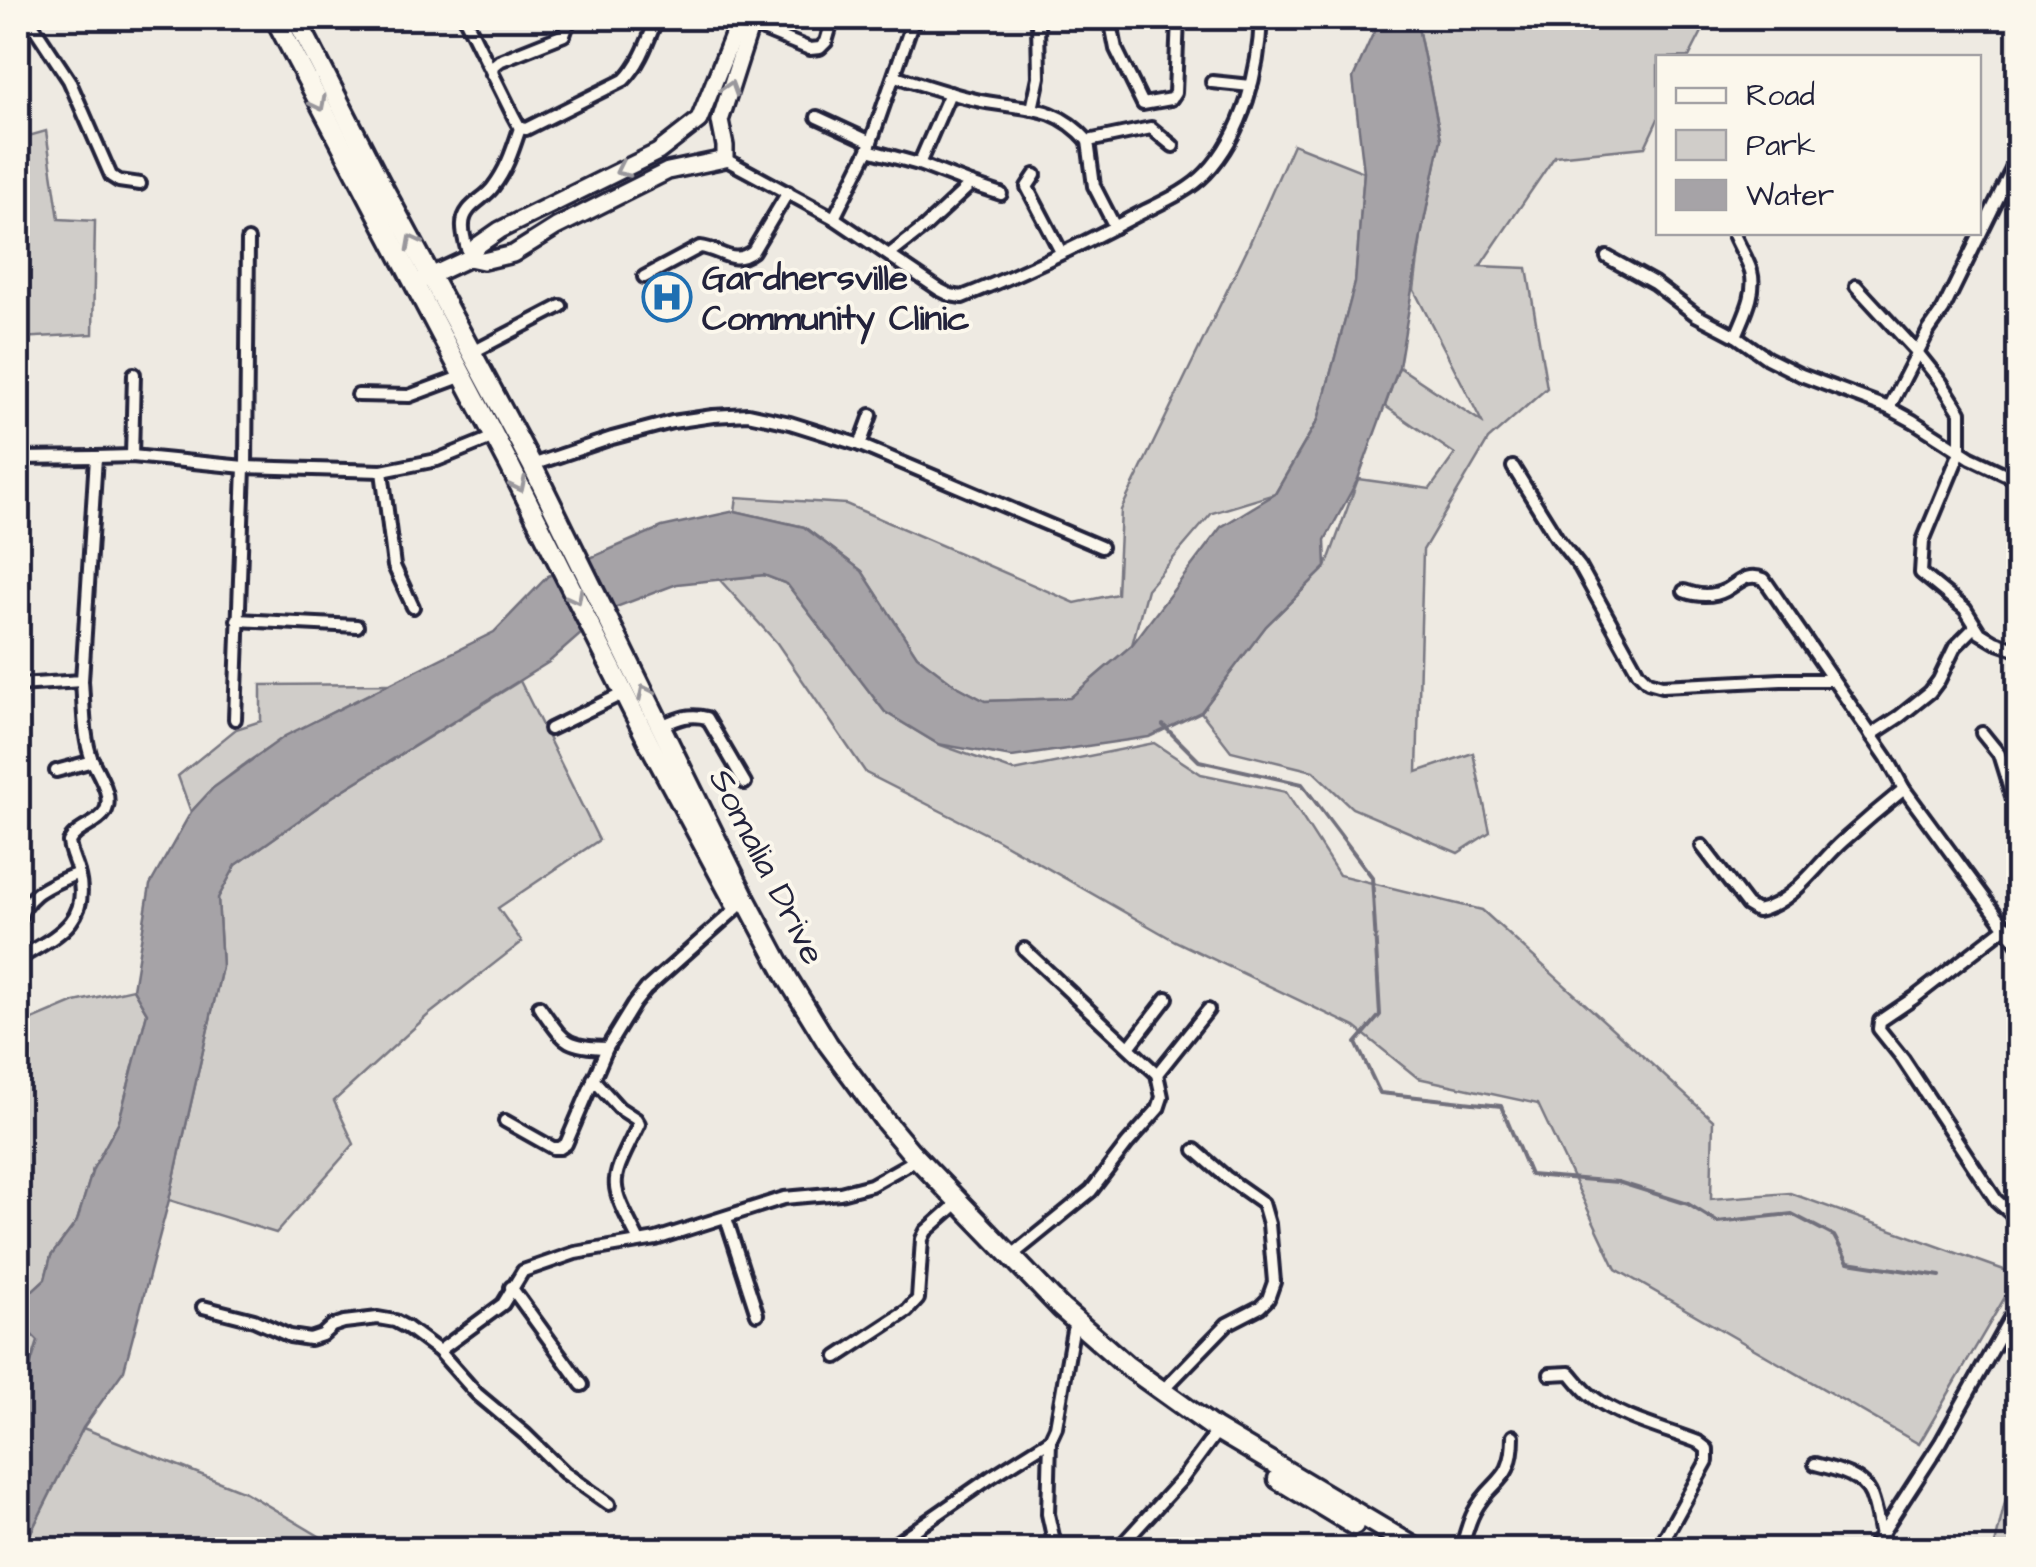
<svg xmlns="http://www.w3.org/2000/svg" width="2036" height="1567" font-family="'Architects Daughter',sans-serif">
<rect width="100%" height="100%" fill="#eeeae2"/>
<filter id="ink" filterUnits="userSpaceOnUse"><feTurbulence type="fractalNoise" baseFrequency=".01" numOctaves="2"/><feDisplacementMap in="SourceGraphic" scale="20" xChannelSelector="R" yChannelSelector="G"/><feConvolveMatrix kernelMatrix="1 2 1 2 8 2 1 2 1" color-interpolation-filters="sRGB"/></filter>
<g filter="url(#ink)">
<g fill="#d0cdc9" stroke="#797882" stroke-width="2.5">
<path d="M1416,18H1709L1689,57L1658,58V119L1645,147L1555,156L1480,266L1527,268L1547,388L1488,440L1423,550L1417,772L1473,753L1490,832L1458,853L1352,808L1313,771L1231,751L1201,712L1266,626L1326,567L1358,479L1430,489L1455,454L1385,406L1399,367L1482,422L1414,290L1421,236L1441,139Z"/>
<path d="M46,131L59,219L95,221L93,334L18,338V139Z"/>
<path d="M1293,144L1364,172L1355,283L1318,420L1275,494L1212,513L1147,589L1132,645L1070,698L985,701L955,685L917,656L862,571L804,527L735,511L737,497L846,504L1075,603L1117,594L1121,510L1248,247Z"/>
<path d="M764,575L787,584L885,712L938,744L1014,771L1154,743L1201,774L1286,792L1339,875L1482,910L1713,1120L1711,1199L1790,1193L2018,1275L1919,1444L1616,1269L1538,1104L1418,1078L1355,1027L1175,941L998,840L866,773L777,643L720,580Z"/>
<path d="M520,681L599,840L498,908L522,942L427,1016L334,1101L354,1144L276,1233L169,1200L222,967L218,898L236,865L332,797Z"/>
<path d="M389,684C317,720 245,752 191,812L178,776L236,729L261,721V685Z"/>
<path d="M133,989L147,1013L119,1121L93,1169L77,1221L51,1256L45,1279L24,1299H18V1026L75,1002Z"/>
<path d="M18,1325L25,1328L39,1341L18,1405Z"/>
<path d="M83,1428L245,1492L341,1549L22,1550Z"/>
<path d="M2018,1446V1549H1994Z"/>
</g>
<path fill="#a6a3a7" stroke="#716f7c" stroke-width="2.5" d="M1373,18H1416L1441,139L1421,236L1399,367L1358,479L1325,540L1326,567L1266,626L1201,712L1149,737L1012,757L938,744L885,712L787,584L764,575L677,584L608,610L549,662L332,797L236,865L218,898L222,967L169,1200L124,1370L83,1428L22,1550L18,1549V1405L38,1341L25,1328L18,1325V1299L24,1298L45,1279L51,1256L77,1221L93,1169L119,1121L147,1013L133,989L150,885L191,812L213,788L285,736L494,632L548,576L662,527L735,511L804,527L862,571L917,656L955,685L985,701L1070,698L1132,645L1221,527L1275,494L1318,420L1355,283L1364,172L1353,78L1377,25Z"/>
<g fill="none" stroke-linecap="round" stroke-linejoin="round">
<path stroke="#716f7c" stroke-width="4" d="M1163,725L1199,761L1302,784L1372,877L1380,1015L1356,1043L1380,1093L1501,1106L1530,1175L1618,1182L1688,1204L1717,1222L1792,1214L1834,1236L1848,1262L1940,1276"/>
<g stroke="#22223b" stroke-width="18">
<g id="street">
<path d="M28,18L69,80L111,176L119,181L140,184"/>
<path d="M465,18L514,117L520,128L526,129L624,80C641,63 648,40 657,18"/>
<path d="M1110,18L1116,49L1143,104L1171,99L1175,93L1178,18"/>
<path d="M18,19L19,18"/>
<path d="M751,25L810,49L820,48L826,42L833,18"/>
<path d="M492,73L493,66L499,61L564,35L570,18"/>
<path d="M895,76C920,84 946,93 972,99C1020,111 1052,100 1088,141"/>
<path d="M1212,82L1251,86"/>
<path d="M1032,109L1039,77L1038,23L1036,18"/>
<path d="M817,117L871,142"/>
<path d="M868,150L919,164L971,184L925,227L889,255"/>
<path d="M725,159L834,218L940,290L950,295L962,297C1023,273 1083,244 1141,213C1163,202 1189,191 1206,173C1244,133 1259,70 1261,18"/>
<path d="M919,164L950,93"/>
<path d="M1035,175L1027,187L1061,252"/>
<path d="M971,184L1001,194"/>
<path d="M834,218L868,150L914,18"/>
<path d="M1115,227L1094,186L1088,141L1151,128L1173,146"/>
<path d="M1733,232C1738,245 1747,258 1751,271C1757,293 1744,316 1736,336"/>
<path d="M469,257C467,247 462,234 463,225C463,206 484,200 493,187C507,169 513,149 520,128"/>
<path d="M1607,257L1654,283L1696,315L1736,336L1767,358L1801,375L1889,408L1913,421L1971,458L2018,480"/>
<path d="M644,277L700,247C721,249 732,267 753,251L788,192"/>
<path d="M1856,286L1917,352L1941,382L1960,412V452L1923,541L1921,573L1965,609L1980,633L1995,642L2018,650"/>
<path d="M473,352L561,306"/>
<path d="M358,395L409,396L463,376"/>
<path d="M1889,408L1929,330L1943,310L2018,157"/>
<path d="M860,445L871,415"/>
<path d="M132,456L134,374"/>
<path d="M18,458L96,457"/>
<path d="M532,465L612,438L672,422L713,416L748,414L790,423L860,445L1101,547"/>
<path d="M246,467L248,240"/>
<path d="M1513,467L1557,538L1580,567L1638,672L1648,682L1662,686L1781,680H1832"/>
<path d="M382,471L394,566L413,607"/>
<path d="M1684,591C1697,596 1713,597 1726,590C1740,582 1747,572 1764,579L1887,758L1904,789L2018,944"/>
<path d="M237,620L357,626"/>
<path d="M18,685L82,681L96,457L132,456L244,467L382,471L437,460L494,437"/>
<path d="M235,719L244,467"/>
<path d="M661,726C677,719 689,713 707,718L745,783"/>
<path d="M550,729L624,693"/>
<path d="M1982,733L1999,754L2012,796L2018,807"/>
<path d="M1871,735L1900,716L1930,692L1939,680L1955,647L1975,627"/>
<path d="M56,771L93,761"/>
<path d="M1702,846L1747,905L1757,911C1794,903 1817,864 1843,841C1863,823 1883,806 1904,789"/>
<path d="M18,926C23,893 50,885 78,873"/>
<path d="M2007,926L1914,998L1880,1021L1879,1029L1903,1059L1996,1200L2018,1220"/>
<path d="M18,959C54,937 92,923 78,872C75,861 70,853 69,842C77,827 97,825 105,812C114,796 98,774 92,760C83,737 84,706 82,681"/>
<path d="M539,1006C564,1040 562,1047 607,1048"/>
<path d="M1130,1046L1167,998"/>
<path d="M1157,1074L1208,1010"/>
<path d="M593,1079L619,1108L636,1119L639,1124C609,1186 607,1178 639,1241"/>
<path d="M505,1121L553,1148H560L566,1144L607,1048L634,1004L646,989L737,908"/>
<path d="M726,1218L757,1314"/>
<path d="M1011,1256L1091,1191L1127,1144L1158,1109L1162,1097L1157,1074L1024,949"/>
<path d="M511,1287L582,1385"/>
<path d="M203,1307L254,1320L290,1336L310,1339L322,1335L332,1326L344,1322L378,1318L395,1321L408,1328L439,1351L477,1394L525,1434L565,1473L609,1504"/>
<path d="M439,1351L503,1304L523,1271L575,1253L656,1239L784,1198L840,1193L871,1185L910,1163"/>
<path d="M837,1357L907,1311L918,1299L922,1239L926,1231L952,1208"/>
<path d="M1550,1374L1570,1373C1577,1381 1584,1391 1593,1397C1618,1417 1667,1430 1698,1442L1707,1449V1461L1658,1550"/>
<path d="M1163,1390L1227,1324L1260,1307L1268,1299L1274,1282L1269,1224L1263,1203L1226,1177L1195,1150"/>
<path d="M1050,1440L1048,1514L1056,1550"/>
<path d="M1815,1464C1834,1469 1863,1475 1871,1495C1876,1507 1878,1522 1881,1535"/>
<path d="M886,1550L991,1477L1050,1440L1056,1427L1073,1330L1079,1324"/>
<path d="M1117,1550L1182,1479L1213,1437"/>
<path d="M1461,1550C1465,1537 1468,1523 1474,1512C1492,1477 1513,1485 1513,1436"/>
<path d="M1871,1550L1941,1442L2018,1304"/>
</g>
</g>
<g stroke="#22223b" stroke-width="22">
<g id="secondary">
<path d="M469,258L483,261L513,254L556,227L668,171L725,159V146L720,121L753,18"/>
<path d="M422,280L469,258L477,246L500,230L658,152L699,120L740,18"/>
</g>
</g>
<g stroke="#22223b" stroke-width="25">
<g id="primary">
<path d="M275,18L509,464L650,745L735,903"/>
<path d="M296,18L380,182L532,465L746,900L788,979L828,1044L885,1121L910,1151L1061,1308L1126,1365L1214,1428L1419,1550"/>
<path d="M1278,1479L1354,1525"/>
</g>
</g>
<use href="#street" stroke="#fbf7ec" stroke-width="10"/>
<use href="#secondary" stroke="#fbf7ec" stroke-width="15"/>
<use href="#primary" stroke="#fbf7ec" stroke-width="18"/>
</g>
<defs><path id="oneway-chevron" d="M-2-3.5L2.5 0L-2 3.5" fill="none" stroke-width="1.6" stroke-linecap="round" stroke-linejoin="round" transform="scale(2.5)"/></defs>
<g stroke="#99979c">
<use href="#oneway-chevron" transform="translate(730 88) rotate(-72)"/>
<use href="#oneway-chevron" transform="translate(319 104) rotate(63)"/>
<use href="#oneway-chevron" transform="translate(622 170) rotate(154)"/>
<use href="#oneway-chevron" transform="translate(413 242) rotate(-118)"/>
<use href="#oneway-chevron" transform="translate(519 485) rotate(64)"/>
<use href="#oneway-chevron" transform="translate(576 597) rotate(62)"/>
<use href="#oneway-chevron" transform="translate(645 692) rotate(-116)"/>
</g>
</g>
<defs>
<g id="hospital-ring" transform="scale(2.5)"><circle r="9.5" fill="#fbf7ec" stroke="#1f6fb2" stroke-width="1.5"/><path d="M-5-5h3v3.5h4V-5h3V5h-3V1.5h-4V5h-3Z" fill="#1f6fb2"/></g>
</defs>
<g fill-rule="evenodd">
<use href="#hospital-ring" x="667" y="297"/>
</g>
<g text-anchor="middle" stroke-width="8" stroke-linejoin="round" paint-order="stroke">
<g font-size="35" font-weight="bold" fill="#22223b" stroke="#fbf7ec" text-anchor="start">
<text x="702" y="289">Gardnersville<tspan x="702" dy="40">Community Clinic</tspan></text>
</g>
<g font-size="35" fill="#22223b" stroke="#fbf7ec">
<text transform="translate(768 866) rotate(63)" y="12">Somalia Drive</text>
</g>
</g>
<rect width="2036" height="1567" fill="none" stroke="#fbf7ec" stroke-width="60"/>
<rect x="30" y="30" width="1976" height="1507" fill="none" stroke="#22223b" stroke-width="4" filter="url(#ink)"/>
<rect x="1656" y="55" width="325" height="180" fill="#fbf7ec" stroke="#a4a2a5" stroke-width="2.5"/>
<rect x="1676" y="88" width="50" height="15" fill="#fbf7ec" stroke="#a4a2a5" stroke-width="2.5"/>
<text x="1746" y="105" font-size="30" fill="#22223b">Road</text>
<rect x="1676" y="130" width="50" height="30" fill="#d0cdc9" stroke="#a4a2a5" stroke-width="2.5"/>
<text x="1746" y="155" font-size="30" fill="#22223b">Park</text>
<rect x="1676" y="180" width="50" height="30" fill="#a6a3a7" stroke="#a4a2a5" stroke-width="2.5"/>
<text x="1746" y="205" font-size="30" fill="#22223b">Water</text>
</svg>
